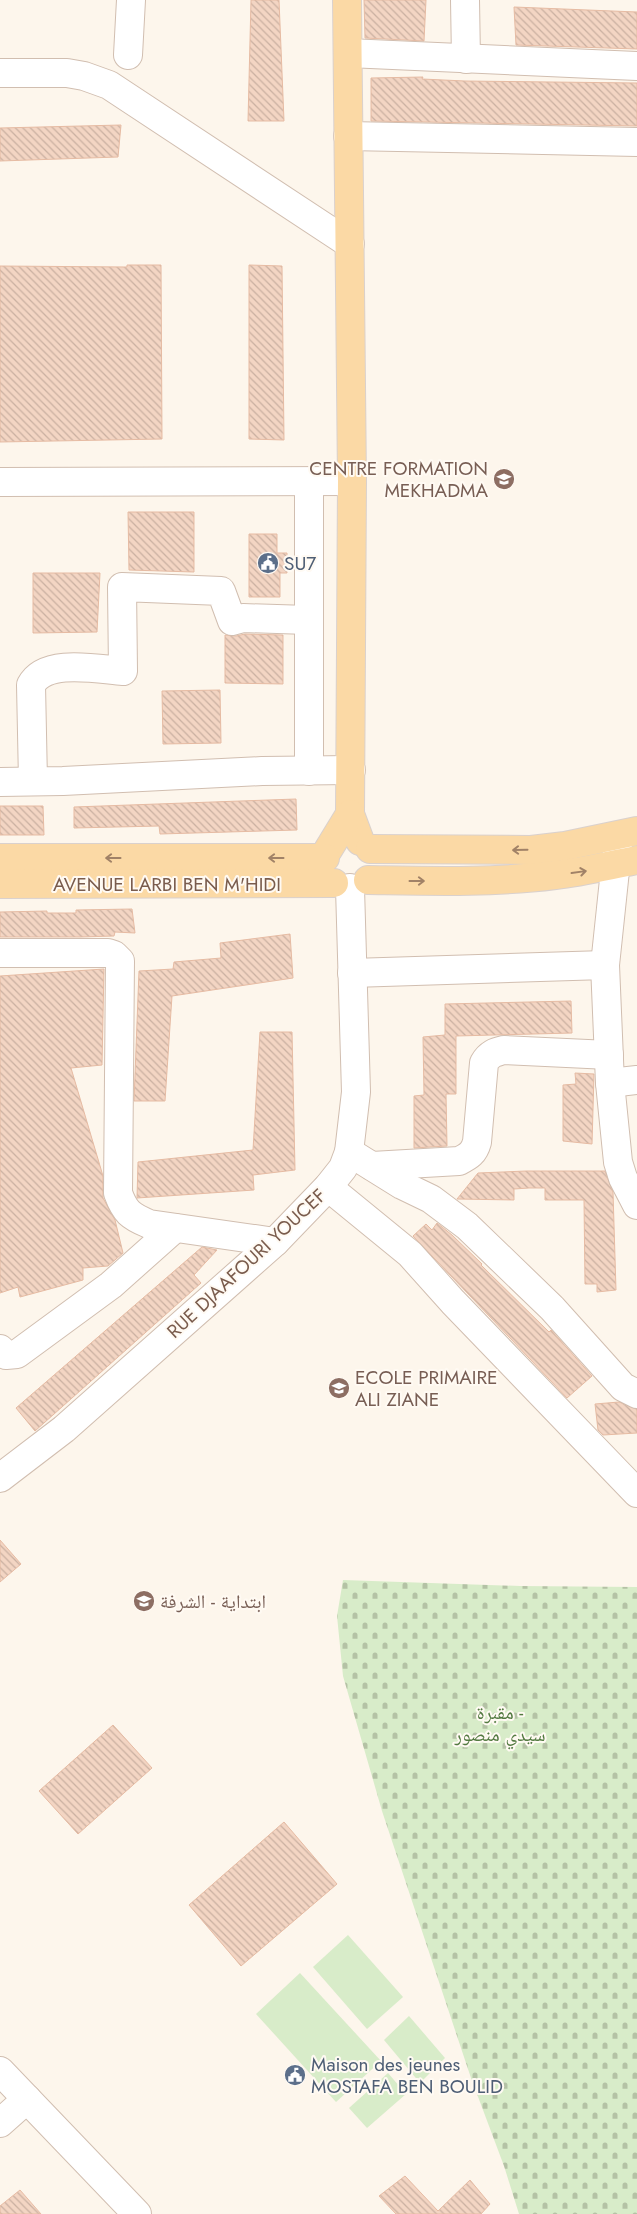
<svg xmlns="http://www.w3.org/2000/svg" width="637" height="2214" font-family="Jost,'Noto Naskh Arabic',sans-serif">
<defs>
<pattern id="cemetery-stones" width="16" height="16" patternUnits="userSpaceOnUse" patternTransform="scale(1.25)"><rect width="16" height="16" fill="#d8ecc9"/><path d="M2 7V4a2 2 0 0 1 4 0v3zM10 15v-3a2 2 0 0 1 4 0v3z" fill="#b4c2a5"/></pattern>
<pattern id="building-back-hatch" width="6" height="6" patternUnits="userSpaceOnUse" patternTransform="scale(1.25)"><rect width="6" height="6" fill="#f3d5c3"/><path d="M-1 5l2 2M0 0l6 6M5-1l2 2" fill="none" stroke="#cab0a1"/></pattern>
</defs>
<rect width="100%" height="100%" fill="#fdf6ec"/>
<path fill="url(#cemetery-stones)" d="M343,1580L520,1586L637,1587V2214H519L504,2166L471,2078L382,1811L343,1676L337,1616Z"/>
<g fill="#d8ecc9">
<path d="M348,1935L403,1997L367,2029L313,1967Z"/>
<path d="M300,1973L381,2061L336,2102L256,2014Z"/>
<path d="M409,2016L445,2058L420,2083L384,2040Z"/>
<path d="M388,2073L406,2094L367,2128L349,2108Z"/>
</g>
<g fill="url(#building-back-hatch)" stroke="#e6bba3">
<path d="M251,0H279L284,121H248Z"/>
<path d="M364,0H426L424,41L365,38Z"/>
<path d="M514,7L637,12V49L516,45Z"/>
<path d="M423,77L422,79L465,81L637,83V126L371,121V78Z"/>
<path d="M121,125L118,157L0,161V128Z"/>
<path d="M127,265H161L162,439L0,442V266L127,267Z"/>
<path d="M249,265L282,266L284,440L249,439Z"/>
<path d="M128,512H194V572L129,570Z"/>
<path d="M249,534H277V553H287V573H280V597H249Z"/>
<path d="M33,573H100L97,632L33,633Z"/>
<path d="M245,634L283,635V684L225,683V635L236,636Z"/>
<path d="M220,690L221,743L163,744L162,691Z"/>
<path d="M296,799L297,830L160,834L159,826L74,828V807Z"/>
<path d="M0,806H43L44,835H0Z"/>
<path d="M132,909L135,933L115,932L114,936L80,937H0V912L47,911V913H76V910Z"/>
<path d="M290,934L293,978L172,996L165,1101H134L139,971L173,969L174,962L221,958L220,943Z"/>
<path d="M104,969L102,1065L71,1068L103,1176V1198L115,1220L123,1253L108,1266L83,1268V1280L20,1297L18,1287L0,1293V976Z"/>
<path d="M571,1001L572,1033L456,1036V1094H446L447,1146L414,1148V1096L424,1095L423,1037L445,1035V1004Z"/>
<path d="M260,1032H292L295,1170L253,1175L254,1190L137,1198L138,1162L253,1150Z"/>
<path d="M575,1073L594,1074L592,1144L563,1141V1085L576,1084Z"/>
<path d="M526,1171H605L613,1192L616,1290L597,1292V1284H585L584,1200H545V1188H529L514,1189V1200L457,1199L478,1173Z"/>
<path d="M437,1223L452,1235L482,1264L481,1265L549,1332L551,1330L592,1376L567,1398L413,1236L426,1224L432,1230Z"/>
<path d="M202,1247L217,1250L194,1275L201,1283L35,1431L16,1408Z"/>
<path d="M619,1402L637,1409V1433L603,1435L598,1430L595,1404Z"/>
<path d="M0,1540L21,1564L0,1582Z"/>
<path d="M113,1725L152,1768L78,1834L39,1791Z"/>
<path d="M284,1822L337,1884L241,1966L189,1905Z"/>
<path d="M405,2176L438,2211L470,2180L490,2204L481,2214H396L379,2196Z"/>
<path d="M20,2190L41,2214H0V2206Z"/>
</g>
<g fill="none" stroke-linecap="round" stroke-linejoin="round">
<g stroke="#d1beb0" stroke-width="30">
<g id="minor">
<path d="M465,0L466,59"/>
<path d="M348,53L637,66"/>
<path d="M128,55L131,0"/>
<path d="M0,73H67L84,76L109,85L350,244"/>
<path d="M348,136L637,142"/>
<path d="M0,482L352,481"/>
<path d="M309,483V771"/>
<path d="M33,781L31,685C45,658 97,669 123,671L122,587L221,591L232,621L243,618L308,620"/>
<path d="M0,782L63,781L262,771L351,770"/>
<path d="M0,953H108L114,955L120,961L118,1193C125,1212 130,1216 149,1224L275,1242"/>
<path d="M605,965L618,842"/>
<path d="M352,973L605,965L610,1083L618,1162L623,1178L637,1205"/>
<path d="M610,1083L637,1080"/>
<path d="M349,1152L402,1185L431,1199L467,1226L552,1308L623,1387L637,1394"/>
<path d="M372,1166L459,1161C469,1156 474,1153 477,1142L484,1063C489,1054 495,1052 504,1050L609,1055"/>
<path d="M328,1187L410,1254L453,1302L637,1493"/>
<path d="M0,1349L6,1355L17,1354L111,1285L175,1228"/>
<path d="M0,1478L64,1429L275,1242L328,1187L343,1168L349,1152L356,1092L350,888"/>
<path d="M0,2071L137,2214"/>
<path d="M0,2123L27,2099"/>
</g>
</g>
<g stroke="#dad1cd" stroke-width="30">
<g id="major">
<path d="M347,0L352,481L350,814L360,841"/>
<path d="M370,849L531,850L565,846L637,831"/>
<path d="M328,850L350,814"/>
<path d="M0,858H325"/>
<path d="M368,880C430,881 493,883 555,875C583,872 610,865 637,860"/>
<path d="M0,884L334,883"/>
</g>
</g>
<use href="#minor" stroke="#fff" stroke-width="28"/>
<use href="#major" stroke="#fbd9a5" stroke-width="28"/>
</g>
<defs><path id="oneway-shaft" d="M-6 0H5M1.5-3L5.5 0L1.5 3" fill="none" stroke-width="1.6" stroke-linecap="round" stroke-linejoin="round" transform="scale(1.25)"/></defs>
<g stroke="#a18267">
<use href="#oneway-shaft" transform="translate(520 850) rotate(179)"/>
<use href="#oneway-shaft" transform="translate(113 858) rotate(180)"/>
<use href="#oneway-shaft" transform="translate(276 858) rotate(180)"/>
<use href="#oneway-shaft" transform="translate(579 872) rotate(-8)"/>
<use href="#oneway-shaft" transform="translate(417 881)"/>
</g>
<defs>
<g id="university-disc" transform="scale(1.125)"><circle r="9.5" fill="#8d6e63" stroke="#fffaf3"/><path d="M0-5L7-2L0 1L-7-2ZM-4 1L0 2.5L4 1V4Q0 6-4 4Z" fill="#fff"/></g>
<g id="civic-disc" transform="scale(1.125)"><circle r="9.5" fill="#5c6f8a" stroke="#fffaf3"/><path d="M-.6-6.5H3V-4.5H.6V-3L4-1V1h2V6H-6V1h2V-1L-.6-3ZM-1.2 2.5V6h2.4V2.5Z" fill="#fff"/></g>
<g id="school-disc" transform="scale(1.125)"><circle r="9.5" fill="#8d6e63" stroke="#fffaf3"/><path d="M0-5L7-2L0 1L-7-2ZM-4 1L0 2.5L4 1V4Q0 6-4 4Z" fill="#fff"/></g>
</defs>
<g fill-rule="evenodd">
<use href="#university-disc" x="504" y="479"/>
<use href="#civic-disc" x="268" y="563"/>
<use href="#school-disc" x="339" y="1388"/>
<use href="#school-disc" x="144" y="1601"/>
<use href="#civic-disc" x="295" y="2075"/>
</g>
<g text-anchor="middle" stroke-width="4" stroke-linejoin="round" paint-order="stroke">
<g font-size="19" fill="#785e54" stroke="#fffaf3" text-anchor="start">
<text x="488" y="475" text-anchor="end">CENTRE FORMATION<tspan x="488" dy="22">MEKHADMA</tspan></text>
<text x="355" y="1384">ECOLE PRIMAIRE<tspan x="355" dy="22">ALI ZIANE</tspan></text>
<text x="160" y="1608">ابتداية - الشرفة</text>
</g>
<g font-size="19" fill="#4e5e75" stroke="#fffaf3" text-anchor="start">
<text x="284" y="570">SU7</text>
<text x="311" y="2071">Maison des jeunes<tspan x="311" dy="22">MOSTAFA BEN BOULID</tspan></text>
</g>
<g font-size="19" fill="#7a5c4d" stroke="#fffaf3">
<text x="167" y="891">AVENUE LARBI BEN M'HIDI</text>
<text transform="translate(246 1263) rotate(-43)" y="7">RUE DJAAFOURI YOUCEF</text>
</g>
<g font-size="19" fill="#537a41" stroke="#fffaf3">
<text x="500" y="1719">مقبرة -<tspan x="500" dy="22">سيدي منصور</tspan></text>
</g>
</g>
</svg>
